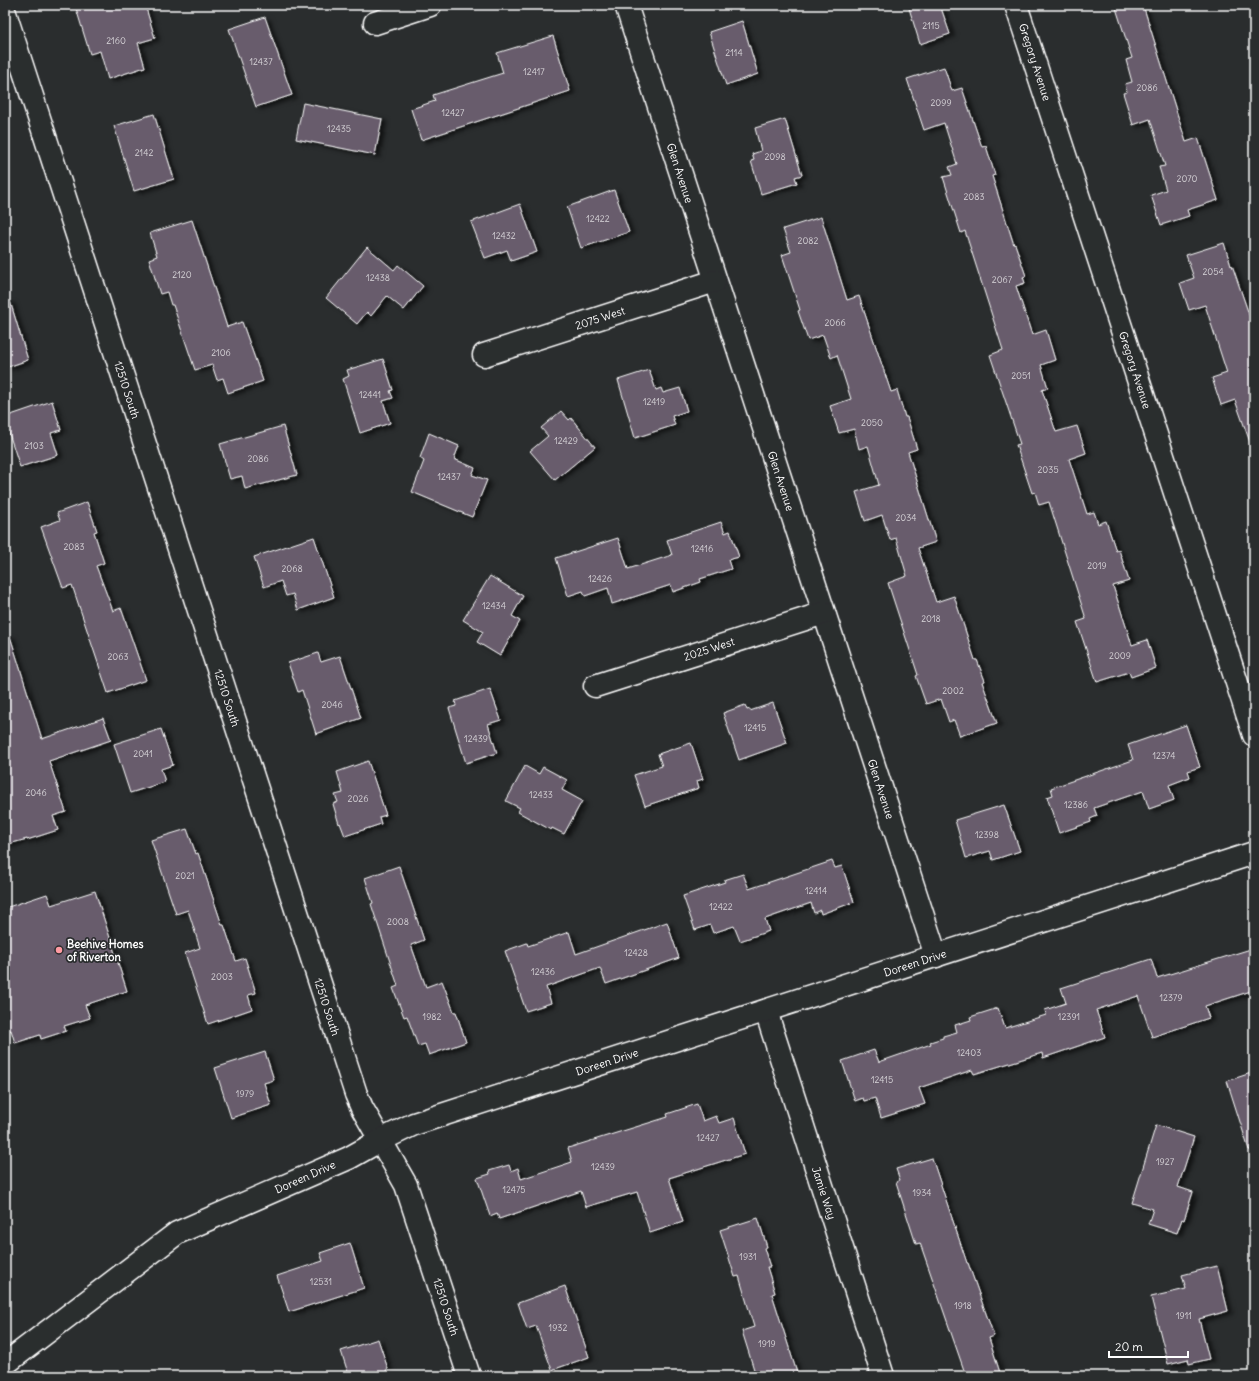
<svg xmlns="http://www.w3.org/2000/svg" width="1259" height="1381" font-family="Delius,sans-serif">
<defs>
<filter id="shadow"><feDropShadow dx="4.5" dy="2.5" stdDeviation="2" flood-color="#0009"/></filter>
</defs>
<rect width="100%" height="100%" fill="#2a2d2e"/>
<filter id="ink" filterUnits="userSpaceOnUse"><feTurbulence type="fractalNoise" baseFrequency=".025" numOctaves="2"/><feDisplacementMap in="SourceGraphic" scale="8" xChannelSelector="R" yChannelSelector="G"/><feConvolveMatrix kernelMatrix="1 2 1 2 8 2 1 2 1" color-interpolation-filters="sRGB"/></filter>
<g filter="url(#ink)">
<g fill="#675c6c" stroke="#fff" filter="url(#shadow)">
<path d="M75,5H145L155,38L138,43L145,67L108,79L100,51L90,54Z"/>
<path d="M908,5H940L950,34L920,44Z"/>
<path d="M1115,5H1143L1186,142L1198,138L1218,200L1187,210L1189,216L1161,225L1151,195L1166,190L1159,167L1165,166L1150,119L1133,125L1123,93L1127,92L1125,84L1132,82L1126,60L1132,58Z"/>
<path d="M265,17L292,95L256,107L229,29Z"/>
<path d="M742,21L758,74L726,85L709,32Z"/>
<path d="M553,36L570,91L421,140L411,109L435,101L433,95L503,73L497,53Z"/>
<path d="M944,67L952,91L962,88L982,147L986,146L995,175L992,176L1014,245L1015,244L1026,276L1023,277L1025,283L1016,286L1032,335L1046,330L1055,360L1041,365L1048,388L1042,390L1056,432L1077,426L1086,453L1069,459L1087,514L1094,512L1098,524L1106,521L1116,551L1119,550L1129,581L1113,586L1132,645L1147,640L1156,668L1131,677L1129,672L1097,682L1077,622L1086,619L1049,502L1039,505L1035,492L1032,493L1016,445L1020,444L990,355L1003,350L965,231L961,233L943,177L952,175L949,167L957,164L944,123L924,130L907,79Z"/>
<path d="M303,103L382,119L375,155L296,139Z"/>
<path d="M154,114L174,179L134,191L114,126Z"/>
<path d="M785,119L802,175L795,177L797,183L761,194L751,161L754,160L752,154L761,151L755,128Z"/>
<path d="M614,190L629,232L581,248L567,207Z"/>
<path d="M520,204L537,252L511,261L507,250L485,258L471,222Z"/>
<path d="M821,217L847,300L859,296L891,392L897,390L905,417H907L917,449L908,452L936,542L918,548L936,602L954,596L975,660H977L985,681L982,682L997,723L960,736L954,720L949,722L941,699L926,704L916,676L918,675L888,583L907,576L896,538L890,540L882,515L865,521L856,492L879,485L868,446L859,449L854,429L839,433L830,406L851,399L837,355L831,358L823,335L808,340L798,311L800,310L782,255L791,252L783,229Z"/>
<path d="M192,220L227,327L242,322L263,381L228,393L223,378L217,380L212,365L195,370L173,305H171L167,292L160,294L149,259L157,256L150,233Z"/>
<path d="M1224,243L1231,266L1232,265L1254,329V444L1251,445L1235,400L1221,405L1212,378L1227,373L1205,305L1189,310L1180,283L1194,278L1186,255Z"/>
<path d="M367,247L394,270L398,265L423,286L404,310L387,296L371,316L367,312L357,324L326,298Z"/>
<path d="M10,301L28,360L5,368V302Z"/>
<path d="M383,359L393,390L390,391L393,398L383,401L390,423L360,433L343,379L349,376L347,370Z"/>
<path d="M649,370L656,390L661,388L663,393L680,388L687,411L672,416L675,425L635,438L618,380Z"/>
<path d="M52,401L61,430L51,433L58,455L20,467L5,421V417Z"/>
<path d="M561,411L569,420L571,418L595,447L555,480L530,451L548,436L541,428Z"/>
<path d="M283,426L297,475L245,489L242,476L230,479L220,444Z"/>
<path d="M429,433L459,446L454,459L475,468L472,475L487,480L472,517L412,492L424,461L420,458Z"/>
<path d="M87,502L97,531L94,532L104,563L96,566L113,611L121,608L146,680L108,693L72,585L63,588L41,527L60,520L57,513Z"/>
<path d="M721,522L725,533L730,531L739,557L728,560L731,569L700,579L701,582L673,592L671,585L612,604L608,588L585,596L583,591L568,596L556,558L618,538L628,569L672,555L667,540Z"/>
<path d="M314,537L334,597L298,610L293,594L286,596L281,581L264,587L254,557Z"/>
<path d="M490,576L523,596L512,616L520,621L500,656L477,642L483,632L463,620Z"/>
<path d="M5,636H10L42,739L103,718L111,740L49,761L66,812L53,816L58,830L27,840V839L5,845Z"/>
<path d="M318,653L321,662L340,656L361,718L316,734L302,690L298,692L288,663Z"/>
<path d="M490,689L501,720L488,724L497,753L466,763L449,708L456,706L455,701Z"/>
<path d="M773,703L787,743L739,760L723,713L745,705L747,710L750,709V711Z"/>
<path d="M1186,725L1200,767L1188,771L1190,777L1169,785L1174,800L1149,809L1143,791L1094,808L1097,816L1090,819L1091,822L1059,833L1047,797L1053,795L1051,788L1133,760L1128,745Z"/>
<path d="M161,729L173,765L161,769L165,782L130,793L114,744Z"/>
<path d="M691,743L703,779L697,781L699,788L645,806L634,775L662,766L658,754Z"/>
<path d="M368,761L386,815L379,817L381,824L345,836L340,823L339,824L333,804L338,802L335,795L343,793L337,772Z"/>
<path d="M525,766L539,774L543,767L567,780L562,790L582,801L564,834L552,828L551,830L518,812L520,808L506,801Z"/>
<path d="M1004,805L1020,851L993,860L990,851L966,858L955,820Z"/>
<path d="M187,829L196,854L198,853L222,925H224L236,961L245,958L256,993L248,995L252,1009L208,1024L185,953L200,948L188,910L176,914L151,840Z"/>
<path d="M832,861L835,868L842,866L854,902L821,914L820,910L814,913L811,903L765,919L769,931L740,941L734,926L713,933L710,925L695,930L683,896L725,882L724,880L743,874L749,889Z"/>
<path d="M399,866L424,940L411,945L426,987L442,981L454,1012H456L466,1042L429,1055L425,1044L418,1046L407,1016L404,1017L393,988L398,986L371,904L373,903L365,878Z"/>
<path d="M95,891L127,991L85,1005L90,1018L64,1026L66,1031L41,1039L40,1035L15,1043L11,1030L5,1032V908L47,894L51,905Z"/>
<path d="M667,922L679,958L606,984L600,968L546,987L551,1003L526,1011L505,951L527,943L528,946L569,932L576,954Z"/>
<path d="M1254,948V990L1205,1006L1209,1018L1152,1037L1138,996L1096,1010L1105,1037L1043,1058L1042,1053L974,1074L972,1070L919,1088L925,1104L881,1118L875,1098L864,1101L863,1098L855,1101L842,1061L874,1050L879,1062L931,1044L930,1042L943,1038V1036L957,1032L955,1025L971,1020L970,1017L998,1008L1005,1028L1046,1015L1045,1010L1066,1003L1061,988L1151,959L1157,978Z"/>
<path d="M265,1052L274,1080L264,1083L271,1105L231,1118L215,1068Z"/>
<path d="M1254,1072V1150H1249L1227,1081Z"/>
<path d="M697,1104L703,1121L716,1116L719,1123L734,1118L745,1154L669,1178L683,1222L650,1233L637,1192L586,1207L581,1191L499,1219L497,1213L490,1216L477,1178L490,1174L489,1171L509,1165L511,1171L518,1168L521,1179L572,1162L568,1148L668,1117L667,1114Z"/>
<path d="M1156,1125L1194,1137L1178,1187L1193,1192L1184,1220L1182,1219L1177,1233L1148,1224L1153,1209L1132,1203Z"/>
<path d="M932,1158L967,1263H968L994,1336L989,1338L1001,1376H966L920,1243L916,1244L896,1182L900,1180L896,1169Z"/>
<path d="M758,1218L767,1247L764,1248L770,1267H767L775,1293L772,1294L798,1376H756L742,1331L754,1327L739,1276L735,1277L720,1230Z"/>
<path d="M350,1243L364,1288L289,1312L277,1276L323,1261L320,1253Z"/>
<path d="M1217,1266L1228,1311L1199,1319L1209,1359L1189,1364L1188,1359L1168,1364L1151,1297L1186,1289L1182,1275Z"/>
<path d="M565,1286L589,1357L552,1370L536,1326L527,1329L518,1303Z"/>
<path d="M378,1339L388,1369L386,1370L388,1376H349L341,1351Z"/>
</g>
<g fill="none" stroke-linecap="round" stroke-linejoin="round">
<g stroke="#fff" stroke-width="25">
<g id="street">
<path d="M626,5L936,956"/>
<path d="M1016,5L1254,735"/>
<path d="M5,13L356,1094L362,1108L406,1185L469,1376"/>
<path d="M375,23L430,5"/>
<path d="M484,355L715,281"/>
<path d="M595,686L824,613"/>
<path d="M766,1011L883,1376"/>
<path d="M5,1364L177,1233L349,1158L381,1140L414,1124L1254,853"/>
</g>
</g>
<use href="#street" stroke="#2a2d2e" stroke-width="22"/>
</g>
</g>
<circle fill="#ff9aa2" stroke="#2a2d2e" stroke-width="1.5" cx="59" cy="950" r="4"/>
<g text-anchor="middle" stroke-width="3.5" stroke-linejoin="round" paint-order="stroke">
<g font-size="9" fill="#d9d6da">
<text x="931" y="29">2115</text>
<text x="116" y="44">2160</text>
<text x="734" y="56">2114</text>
<text x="261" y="65">12437</text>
<text x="534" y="75">12417</text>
<text x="1147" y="91">2086</text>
<text x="941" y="106">2099</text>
<text x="453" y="116">12427</text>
<text x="339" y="132">12435</text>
<text x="144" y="156">2142</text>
<text x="775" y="160">2098</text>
<text x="1187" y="182">2070</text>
<text x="974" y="200">2083</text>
<text x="598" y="222">12422</text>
<text x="504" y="239">12432</text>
<text x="808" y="244">2082</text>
<text x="1213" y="275">2054</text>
<text x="182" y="278">2120</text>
<text x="378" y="281">12438</text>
<text x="1002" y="283">2067</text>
<text x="835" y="326">2066</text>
<text x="221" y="356">2106</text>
<text x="1021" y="379">2051</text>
<text x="370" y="398">12441</text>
<text x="654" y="405">12419</text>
<text x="872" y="426">2050</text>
<text x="566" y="444">12429</text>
<text x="34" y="449">2103</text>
<text x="258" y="462">2086</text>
<text x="1048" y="473">2035</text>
<text x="449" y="480">12437</text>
<text x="906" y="521">2034</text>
<text x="74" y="550">2083</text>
<text x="702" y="552">12416</text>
<text x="1097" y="569">2019</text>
<text x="292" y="572">2068</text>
<text x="600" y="582">12426</text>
<text x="494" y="609">12434</text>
<text x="931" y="622">2018</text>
<text x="1120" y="659">2009</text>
<text x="118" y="660">2063</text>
<text x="953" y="694">2002</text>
<text x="332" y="708">2046</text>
<text x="755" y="731">12415</text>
<text x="476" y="742">12439</text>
<text x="143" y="757">2041</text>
<text x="1164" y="759">12374</text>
<text x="36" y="796">2046</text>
<text x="541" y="798">12433</text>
<text x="358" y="802">2026</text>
<text x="1076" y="808">12386</text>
<text x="987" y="838">12398</text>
<text x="185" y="879">2021</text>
<text x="816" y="894">12414</text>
<text x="721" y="910">12422</text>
<text x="398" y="925">2008</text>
<text x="636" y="956">12428</text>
<text x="543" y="975">12436</text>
<text x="222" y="980">2003</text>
<text x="1171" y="1001">12379</text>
<text x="432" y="1020">1982</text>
<text x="1069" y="1020">12391</text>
<text x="969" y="1056">12403</text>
<text x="882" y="1083">12415</text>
<text x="245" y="1097">1979</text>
<text x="708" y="1141">12427</text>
<text x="1165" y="1165">1927</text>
<text x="603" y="1170">12439</text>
<text x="514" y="1193">12475</text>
<text x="922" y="1196">1934</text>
<text x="748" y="1260">1931</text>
<text x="321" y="1285">12531</text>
<text x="963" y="1309">1918</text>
<text x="1184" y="1319">1911</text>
<text x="558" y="1331">1932</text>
<text x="767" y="1347">1919</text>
</g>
<g font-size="11" fill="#fff" stroke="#2a2d2e">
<text transform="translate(1035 62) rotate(72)" y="4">Gregory Avenue</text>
<text transform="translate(680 173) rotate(72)" y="4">Glen Avenue</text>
<text transform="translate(600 318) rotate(-18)" y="4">2075 West</text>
<text transform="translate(1135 370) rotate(72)" y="4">Gregory Avenue</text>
<text transform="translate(127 390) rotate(72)" y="4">12510 South</text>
<text transform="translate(781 481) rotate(72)" y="4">Glen Avenue</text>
<text transform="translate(709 649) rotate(-18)" y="4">2025 West</text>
<text transform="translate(227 698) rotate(72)" y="4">12510 South</text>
<text transform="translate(881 789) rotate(72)" y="4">Glen Avenue</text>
<text transform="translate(915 963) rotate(-18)" y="4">Doreen Drive</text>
<text transform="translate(327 1007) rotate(72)" y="4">12510 South</text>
<text transform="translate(607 1062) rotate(-18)" y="4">Doreen Drive</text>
<text transform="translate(305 1177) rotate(-24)" y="4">Doreen Drive</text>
<text transform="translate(824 1193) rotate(72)" y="4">Jamie Way</text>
<text transform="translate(446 1307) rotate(72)" y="4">12510 South</text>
</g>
<g font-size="11" font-weight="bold" fill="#fff" stroke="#2a2d2e" text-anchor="start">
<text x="67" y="948">Beehive Homes<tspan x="67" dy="13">of Riverton</tspan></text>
</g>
</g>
<rect width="1259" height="1381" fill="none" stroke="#2a2d2e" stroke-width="20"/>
<rect x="10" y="10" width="1239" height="1361" fill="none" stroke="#fff" stroke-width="1.5" filter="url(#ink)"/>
<path d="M1109 1351v6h79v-6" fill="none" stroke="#ffffff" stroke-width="2"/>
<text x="1115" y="1351" font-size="12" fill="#ffffff" stroke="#2a2d2e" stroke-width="3" paint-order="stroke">20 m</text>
</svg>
